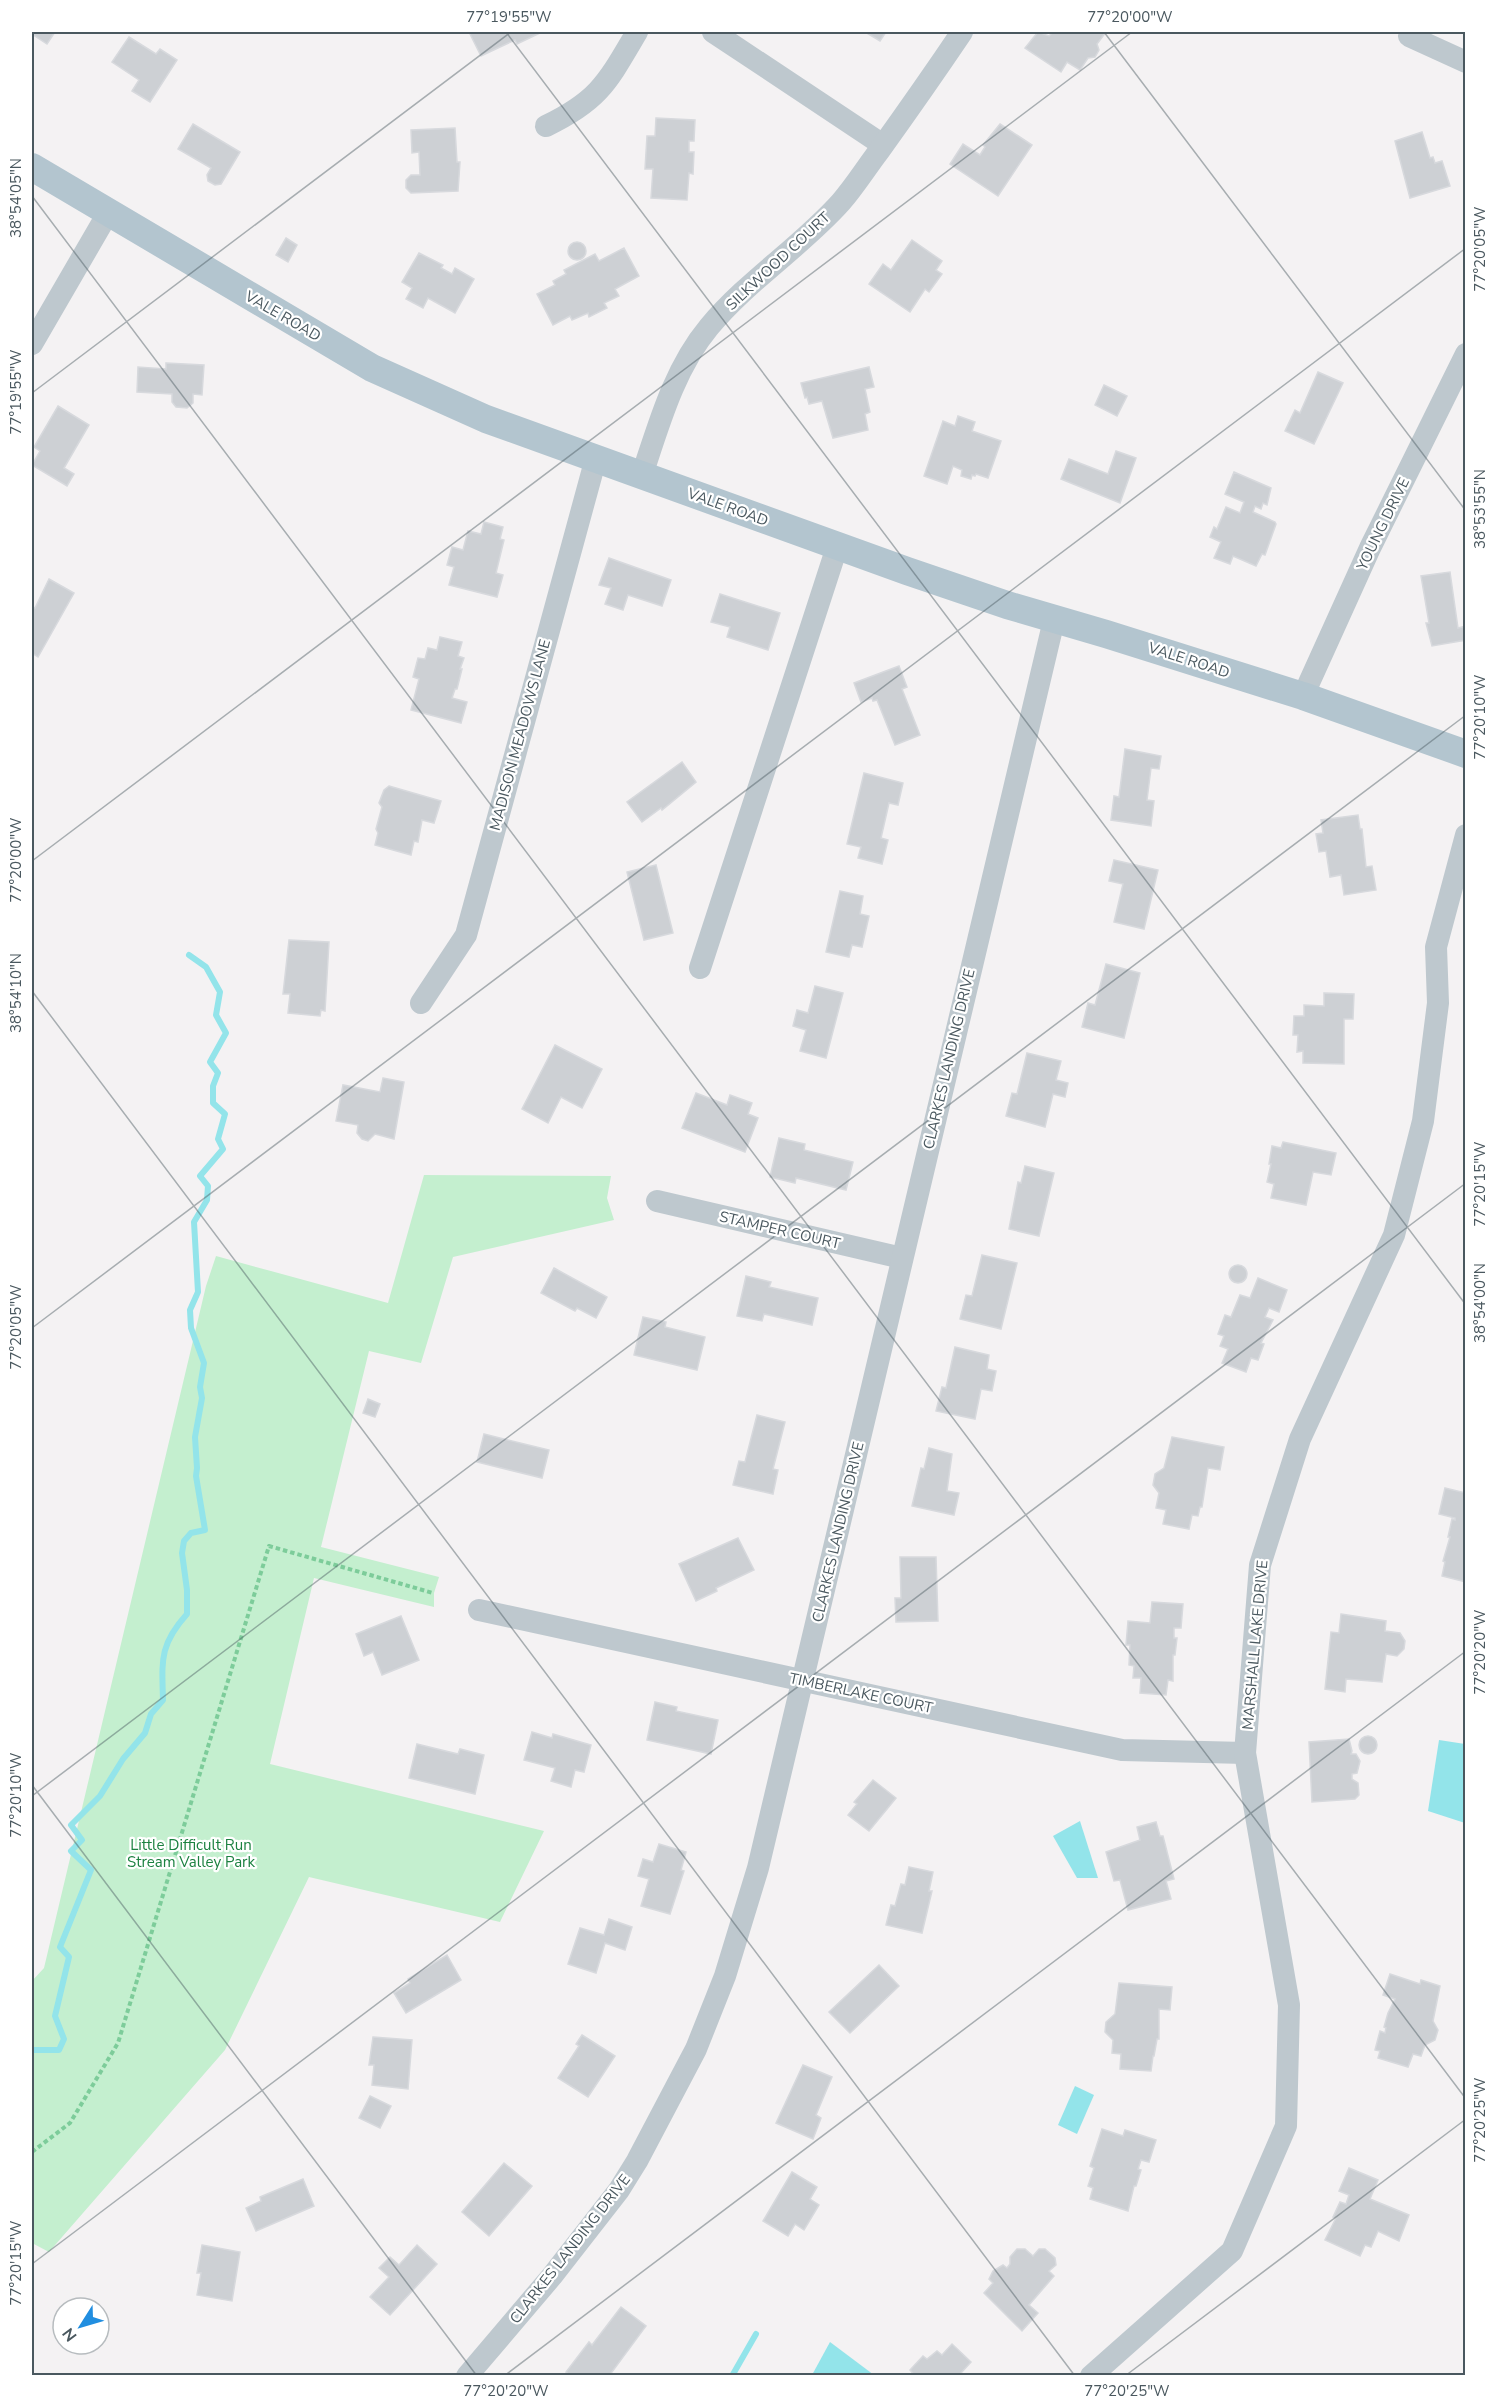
<svg xmlns="http://www.w3.org/2000/svg" width="1497" height="2407" font-family="'Nunito Sans',sans-serif">
<rect width="100%" height="100%" fill="#f4f2f3"/>
<path fill="#c4efcf" d="M424,1175L611,1176L607,1198L614,1220L453,1257L421,1363L369,1351L321,1547L439,1577L434,1593V1607L314,1578L270,1764L544,1831L500,1922L309,1877L225,2050L49,2252L32,2243V1981L44,1968L206,1286L216,1256L388,1303Z"/>
<g fill="#93e4ea">
<path d="M1439,1740L1465,1744V1823L1428,1811Z"/>
<path d="M1080,1821L1098,1878H1077L1053,1836Z"/>
<path d="M1075,2086L1094,2095L1077,2134L1058,2125Z"/>
<path d="M830,2342L874,2375H812Z"/>
</g>
<g fill="none" stroke-linecap="round" stroke-linejoin="round">
<g stroke="#93e4ea" stroke-width="6">
<path d="M32,2050H59L64,2039L55,2016L69,1957L60,1947L91,1870L71,1851L82,1840L71,1825L100,1796L123,1759L145,1733L151,1714L163,1700C162,1661 159,1645 187,1614V1590L182,1553L184,1541L191,1533L205,1530L196,1476L197,1468L195,1437L202,1398L200,1387L204,1363L191,1328L190,1310L198,1292L194,1222L207,1200L208,1186L200,1176L223,1149L218,1139L225,1114L213,1103V1086L218,1073L210,1062L226,1033L216,1015L220,992L206,967L189,955"/>
<path d="M732,2376L756,2334"/>
</g>
</g>
<g fill="#cdd0d4" stroke="#d7d9dd" stroke-width="1.5">
<path d="M32,32H55L47,44L32,34Z"/>
<path d="M469,32H539L540,33L517,44L515,40L481,56Z"/>
<path d="M865,32H886L880,41Z"/>
<path d="M1038,32L1049,36L1053,32H1106L1097,44L1099,50L1095,57L1088,58L1080,70L1067,62L1061,72L1025,48Z"/>
<path d="M129,37L156,54L160,49L177,60L150,102L132,91L139,80L112,62Z"/>
<path d="M656,118L695,120L694,141H689V152H694L693,174L689,173L687,200L651,198L653,169H645L647,136H655Z"/>
<path d="M193,124L240,152L221,184L215,185L208,181L207,175L211,168L178,149Z"/>
<path d="M1000,124L1032,145L998,196L950,164L963,144L980,155L985,147L983,145Z"/>
<path d="M455,128L457,162H460L458,191L411,193L406,188V180L411,175H420L419,152L412,153L411,130Z"/>
<path d="M1422,132L1430,158L1433,157L1435,163L1442,161L1450,186L1410,198L1395,141Z"/>
<path d="M286,238L297,245L288,262L276,255Z"/>
<path d="M912,240L942,261L936,270L942,274L929,292L925,289L910,312L869,284L883,264L891,270Z"/>
<circle cx="577" cy="251" r="9"/>
<path d="M624,248L639,276L615,289L619,296L604,303L607,308L589,317L588,313L572,320L570,316L553,325L537,294L555,285L553,281L566,274L564,270L595,254L599,261Z"/>
<path d="M419,253L443,265L441,268L452,274L455,268L474,279L455,313L428,298L423,308L406,299L412,288L402,282Z"/>
<path d="M166,363L204,365L202,395L193,394V403L187,408L176,407L172,402V394L137,392L138,367L166,369Z"/>
<path d="M869,367L874,387L865,389L870,412L865,414L868,430L833,438L822,401L809,404L807,397L805,398L801,383Z"/>
<path d="M1318,372L1343,383L1314,444L1285,431L1295,410L1300,413Z"/>
<path d="M1104,385L1127,396L1117,416L1095,405Z"/>
<path d="M58,406L89,425L64,468L74,474L67,486L32,465L40,451L34,447Z"/>
<path d="M958,416L975,422L972,431L1001,441L988,478L976,474L975,476L972,475L971,479L961,476L962,470L953,466L947,484L924,476L943,421L955,426Z"/>
<path d="M1116,451L1136,458L1120,503L1061,479L1069,459L1108,474Z"/>
<path d="M1234,472L1271,488L1267,505L1263,503L1261,509L1255,506L1253,512L1275,522L1276,524L1265,555L1262,554L1256,566L1233,556L1230,564L1214,558L1221,542L1210,537L1214,527L1217,529L1226,507L1240,513L1244,502L1225,494Z"/>
<path d="M484,522L503,527L500,539L504,540L496,573L503,575L497,597L449,585L454,567L447,565L452,547L463,550L468,531L481,534Z"/>
<path d="M609,558L671,580L662,606L628,595L623,610L605,604L611,588L599,585Z"/>
<path d="M1450,572L1458,628L1466,626V640L1432,646L1426,623H1429L1421,576Z"/>
<path d="M49,579L74,593L38,657L32,653V610L33,607L35,608Z"/>
<path d="M720,594L780,613L768,650L727,637L730,627L711,622Z"/>
<path d="M440,637L462,642L458,656L464,658L460,669H462L457,689H455L452,698L467,702L461,723L411,710L419,679L413,677L418,658L425,659L428,648L437,650Z"/>
<path d="M899,666L907,687L902,689L920,735L895,745L877,700L873,701L872,698L861,702L854,683Z"/>
<path d="M1125,749L1161,756L1159,769L1151,768L1147,800L1154,801L1151,826L1111,820L1114,796L1119,797Z"/>
<path d="M682,762L696,782L662,810L661,808L642,822L627,802Z"/>
<path d="M864,773L903,783L898,805L889,803L881,838L888,840L882,864L858,858L861,847L847,844Z"/>
<path d="M389,786L441,801L434,823L422,820L418,842L414,841L411,855L375,845L378,833L376,829L382,807L379,803L384,790Z"/>
<path d="M1358,815L1360,829H1362L1366,867L1372,866L1376,890L1344,895L1341,875L1330,877L1326,851L1319,852L1316,834L1323,833L1321,820Z"/>
<path d="M1114,860L1158,870L1144,929L1114,922L1123,884L1109,881Z"/>
<path d="M656,865L673,933L644,940L627,872Z"/>
<path d="M840,891L863,896L860,914L869,916L862,947L852,945L849,957L826,952Z"/>
<path d="M289,940L329,942L325,1011L321,1010L320,1016L288,1013L290,994H283Z"/>
<path d="M1106,964L1140,973L1124,1038L1082,1027L1088,1003L1095,1005Z"/>
<path d="M815,986L843,993L826,1058L800,1051L806,1030L793,1026L797,1010L808,1013Z"/>
<path d="M1324,993L1354,994L1353,1019H1344V1064L1303,1063V1051L1297,1052L1298,1035H1293L1294,1016H1304V1005L1324,1006Z"/>
<path d="M555,1045L602,1069L582,1108L561,1097L548,1123L522,1109Z"/>
<path d="M1027,1053L1061,1061L1056,1080L1068,1083L1065,1097L1053,1094L1045,1127L1006,1116L1012,1093L1017,1094Z"/>
<path d="M383,1078L404,1082L394,1139L375,1134L368,1141L362,1139L357,1133L358,1125L336,1121L343,1085L380,1092Z"/>
<path d="M696,1093L727,1105L730,1095L752,1103L748,1114L758,1118L745,1152L682,1128Z"/>
<path d="M779,1138L805,1144L804,1150L853,1162L846,1190L796,1178L795,1183L770,1177Z"/>
<path d="M1283,1142L1336,1153L1331,1175L1313,1172L1306,1205L1271,1198L1274,1184L1267,1182L1271,1164H1269L1272,1146L1281,1148Z"/>
<path d="M1025,1166L1054,1173L1039,1236L1009,1229L1018,1182L1021,1183Z"/>
<path d="M982,1255L1017,1263L1001,1329L960,1319L966,1295L972,1296Z"/>
<circle cx="1238" cy="1274" r="9"/>
<path d="M554,1268L607,1297L596,1318L577,1308L575,1311L541,1293Z"/>
<path d="M746,1276L771,1282L769,1287L818,1298L812,1325L764,1314L762,1321L737,1316Z"/>
<path d="M1258,1278L1287,1290L1279,1312L1269,1308L1265,1317L1273,1320L1261,1343L1264,1344L1258,1360L1251,1358L1246,1372L1222,1363L1228,1349L1220,1346L1224,1336L1218,1334L1225,1315L1231,1317L1240,1295L1250,1298Z"/>
<path d="M643,1317L666,1322L665,1327L705,1337L697,1370L634,1355Z"/>
<path d="M955,1347L989,1355L987,1369L996,1371L992,1391L981,1389L975,1419L936,1411L942,1387L946,1388Z"/>
<path d="M368,1399L380,1404L375,1417L363,1413Z"/>
<path d="M757,1415L785,1422L773,1469L778,1470L773,1494L733,1485L739,1461L745,1462Z"/>
<path d="M484,1434L549,1450L542,1478L477,1462Z"/>
<path d="M1172,1437L1224,1447L1220,1470L1208,1468L1202,1507H1200L1198,1516L1192,1515L1189,1529L1163,1524L1166,1510L1156,1508L1159,1493L1153,1485L1155,1474L1164,1468Z"/>
<path d="M929,1448L952,1454L947,1491L959,1493L954,1515L912,1506L921,1468L924,1469Z"/>
<path d="M1445,1488L1466,1493V1582L1442,1576L1445,1562L1443,1561L1450,1537H1448L1452,1519L1455,1520V1518L1439,1514Z"/>
<path d="M738,1538L754,1570L716,1588L717,1591L696,1601L679,1564Z"/>
<path d="M900,1557H936L938,1621L896,1622L895,1598H901Z"/>
<path d="M1152,1602L1183,1604L1181,1628H1174V1638H1177L1175,1655H1173V1681L1168,1680L1166,1695L1140,1693L1141,1678H1133L1134,1666L1129,1665L1130,1645H1126L1128,1621L1150,1623Z"/>
<path d="M1341,1614L1386,1621L1385,1631L1400,1633L1405,1641L1404,1649L1397,1656L1386,1654L1382,1682L1346,1679L1345,1692L1325,1689L1331,1632L1339,1633Z"/>
<path d="M401,1616L419,1660L382,1675L373,1652L364,1656L356,1634Z"/>
<path d="M655,1702L677,1707L676,1711L718,1720L711,1754L647,1740Z"/>
<path d="M532,1732L552,1738L553,1734L591,1745L584,1772L575,1770L571,1787L551,1781L555,1768L524,1760Z"/>
<circle cx="1368" cy="1745" r="9"/>
<path d="M1349,1739L1352,1751L1351,1754H1356L1360,1761L1357,1773L1352,1774V1779L1358,1783L1359,1795L1355,1799L1312,1802L1309,1742Z"/>
<path d="M417,1744L458,1754L460,1749L484,1755L475,1794L409,1778Z"/>
<path d="M873,1780L896,1798L869,1831L848,1815L857,1804L854,1802Z"/>
<path d="M1156,1822L1160,1836H1163L1174,1879L1166,1881L1171,1899L1128,1910L1120,1880L1114,1881L1106,1852L1140,1840L1137,1827Z"/>
<path d="M659,1844L686,1852L681,1870L684,1871L670,1914L641,1906L649,1879L638,1876L643,1859L653,1862Z"/>
<path d="M909,1867L933,1872L929,1891H932L922,1933L886,1925L891,1905L895,1906L901,1884L905,1885Z"/>
<path d="M609,1919L632,1927L625,1950L605,1943L596,1973L568,1964L580,1928L604,1935Z"/>
<path d="M447,1955L461,1980L406,2013L394,1993L410,1983L408,1979Z"/>
<path d="M879,1965L899,1986L850,2033L829,2012Z"/>
<path d="M1390,1974L1420,1984L1421,1980L1440,1986L1433,2021L1438,2030L1435,2040L1425,2045L1421,2056L1413,2054L1408,2067L1378,2058L1380,2051L1375,2050L1380,2031L1385,2033L1386,2028L1384,2027L1388,2013L1395,1999L1383,1995Z"/>
<path d="M1119,1983L1172,1987L1170,2010L1159,2009V2039H1157L1154,2056H1153L1151,2071L1120,2069L1121,2054L1112,2053L1113,2040L1105,2032L1106,2022L1115,2014Z"/>
<path d="M582,2035L615,2056L588,2097L558,2078L579,2046L576,2044Z"/>
<path d="M373,2037L412,2040L408,2089L372,2085L374,2065H369Z"/>
<path d="M803,2065L832,2077L816,2115L821,2118L813,2139L776,2123Z"/>
<path d="M370,2096L391,2106L380,2128L359,2118Z"/>
<path d="M1102,2129L1123,2136L1125,2130L1156,2140L1149,2162L1141,2160L1138,2169L1141,2170L1136,2186H1134L1128,2211L1090,2199L1093,2188L1088,2186L1094,2168L1090,2166Z"/>
<path d="M504,2163L532,2186L489,2236L462,2212Z"/>
<path d="M1349,2168L1378,2180L1370,2199L1409,2215L1399,2241L1378,2231L1371,2247L1365,2245L1360,2256L1325,2240L1336,2218L1333,2217L1340,2202L1346,2204L1349,2195L1339,2191Z"/>
<path d="M792,2172L817,2187L810,2199L819,2205L804,2230L795,2224L788,2236L763,2221Z"/>
<path d="M303,2179L314,2206L256,2231L246,2208L261,2201L260,2197Z"/>
<path d="M202,2245L240,2252L232,2301L197,2295L201,2273H197Z"/>
<path d="M417,2245L437,2264L390,2315L370,2297L389,2277L379,2268L390,2257L399,2265Z"/>
<path d="M1017,2249H1025L1033,2256L1039,2249H1045L1055,2258L1056,2265L1049,2271L1054,2276L1029,2305L1038,2313L1022,2331L984,2293L993,2283L989,2279L993,2271L1003,2265L1007,2268L1010,2264V2257Z"/>
<path d="M621,2307L646,2326L609,2376H571L566,2372L589,2342L592,2345Z"/>
<path d="M952,2344L971,2362L961,2373L963,2376H915L910,2370L923,2356L927,2359L937,2351L942,2355Z"/>
</g>
<g fill="none" stroke-linecap="round" stroke-linejoin="round">
<path stroke="#7dcc9a" stroke-width="4" stroke-dasharray="4.5 3" stroke-linecap="butt" d="M32,2152L70,2123L118,2043L269,1546L433,1593"/>
<g stroke="#bec8ce" stroke-width="22">
<path d="M713,32L883,145"/>
<path d="M1409,36L1466,62"/>
<path d="M546,126C600,100 608,81 637,32"/>
<path d="M32,344L108,213"/>
<path d="M642,475C659,424 674,369 709,327C748,280 801,247 841,202C855,186 866,168 879,151C907,112 935,72 962,32"/>
<path d="M1303,696L1370,548L1466,354"/>
<path d="M700,968L837,547"/>
<path d="M421,1003L466,935L596,458"/>
<path d="M657,1201L902,1258"/>
<path d="M479,1610L1122,1750L1245,1753"/>
<path d="M467,2376L552,2276L619,2190L637,2161L696,2049L725,1976L758,1868L1054,620"/>
<path d="M1091,2376L1232,2251L1286,2126L1289,2005L1245,1753L1260,1565L1300,1439L1394,1235L1423,1121L1438,1003L1436,947L1466,835"/>
</g>
<path stroke="#b3c5cf" stroke-width="28" d="M32,167L372,368L486,419L907,571L1007,605L1106,634L1303,696L1466,754"/>
</g>
<path fill="none" stroke="#4a585f" stroke-width="1.5" stroke-opacity="0.45" d="M506,32L1466,1305M1104,32L1466,511M32,196L1466,2099M32,393L511,32M32,861L1132,32M32,991L1075,2376M32,1328L1466,248M32,1785L477,2376M32,1796L1466,715M32,2264L1466,1183M504,2376L1466,1651M1125,2376L1466,2119"/>
<g text-anchor="middle" stroke-width="4.5" stroke-linejoin="round" paint-order="stroke">
<g font-size="15" fill="#4a585f" stroke="#fff">
<text transform="translate(778 261) rotate(-43)" y="5">SILKWOOD COURT</text>
<text transform="translate(283 316) rotate(30)" y="5">VALE ROAD</text>
<text transform="translate(728 507) rotate(20)" y="5">VALE ROAD</text>
<text transform="translate(1383 524) rotate(-64)" y="5">YOUNG DRIVE</text>
<text transform="translate(1189 660) rotate(18)" y="5">VALE ROAD</text>
<text transform="translate(520 735) rotate(-75)" y="5">MADISON MEADOWS LANE</text>
<text transform="translate(949 1059) rotate(-77)" y="5">CLARKES LANDING DRIVE</text>
<text transform="translate(780 1230) rotate(13)" y="5">STAMPER COURT</text>
<text transform="translate(838 1532) rotate(-77)" y="5">CLARKES LANDING DRIVE</text>
<text transform="translate(1255 1645) rotate(-85)" y="5">MARSHALL LAKE DRIVE</text>
<text transform="translate(861 1693) rotate(12)" y="5">TIMBERLAKE COURT</text>
<text transform="translate(570 2249) rotate(-52)" y="5">CLARKES LANDING DRIVE</text>
</g>
<g font-size="15" fill="#1b8140" stroke="#fff">
<text x="191" y="1850">Little Difficult Run<tspan x="191" dy="17">Stream Valley Park</tspan></text>
</g>
</g>
<rect width="1497" height="2407" fill="none" stroke="#ffffff" stroke-width="66"/>
<g transform="translate(81 2326) rotate(233)"><circle r="28" fill="#ffffff" stroke="#b7bcbf" stroke-width="1.5"/>
<path d="M0-4.5L10 22L0 15L-10 22Z" fill="#218ee0"/>
<text y="-9" font-size="16" font-weight="bold" text-anchor="middle" fill="#4a585f">N</text>
</g>
<rect x="33" y="33" width="1431" height="2341" fill="none" stroke="#4a585f" stroke-width="2"/>
<g font-size="15" text-anchor="middle" fill="#4a585f">
<text x="509" y="22">77°19'55"W</text>
<text x="1130" y="22">77°20'00"W</text>
<text transform="translate(16 198) rotate(-90)" y="5">38°54'05"N</text>
<text transform="translate(1480 249) rotate(-90)" y="5">77°20'05"W</text>
<text transform="translate(16 392) rotate(-90)" y="5">77°19'55"W</text>
<text transform="translate(1480 509) rotate(-90)" y="5">38°53'55"N</text>
<text transform="translate(1480 717) rotate(-90)" y="5">77°20'10"W</text>
<text transform="translate(16 860) rotate(-90)" y="5">77°20'00"W</text>
<text transform="translate(16 993) rotate(-90)" y="5">38°54'10"N</text>
<text transform="translate(1480 1184) rotate(-90)" y="5">77°20'15"W</text>
<text transform="translate(1480 1303) rotate(-90)" y="5">38°54'00"N</text>
<text transform="translate(16 1327) rotate(-90)" y="5">77°20'05"W</text>
<text transform="translate(1480 1652) rotate(-90)" y="5">77°20'20"W</text>
<text transform="translate(16 1795) rotate(-90)" y="5">77°20'10"W</text>
<text transform="translate(1480 2120) rotate(-90)" y="5">77°20'25"W</text>
<text transform="translate(16 2263) rotate(-90)" y="5">77°20'15"W</text>
<text x="506" y="2396">77°20'20"W</text>
<text x="1127" y="2396">77°20'25"W</text>
</g>
</svg>
